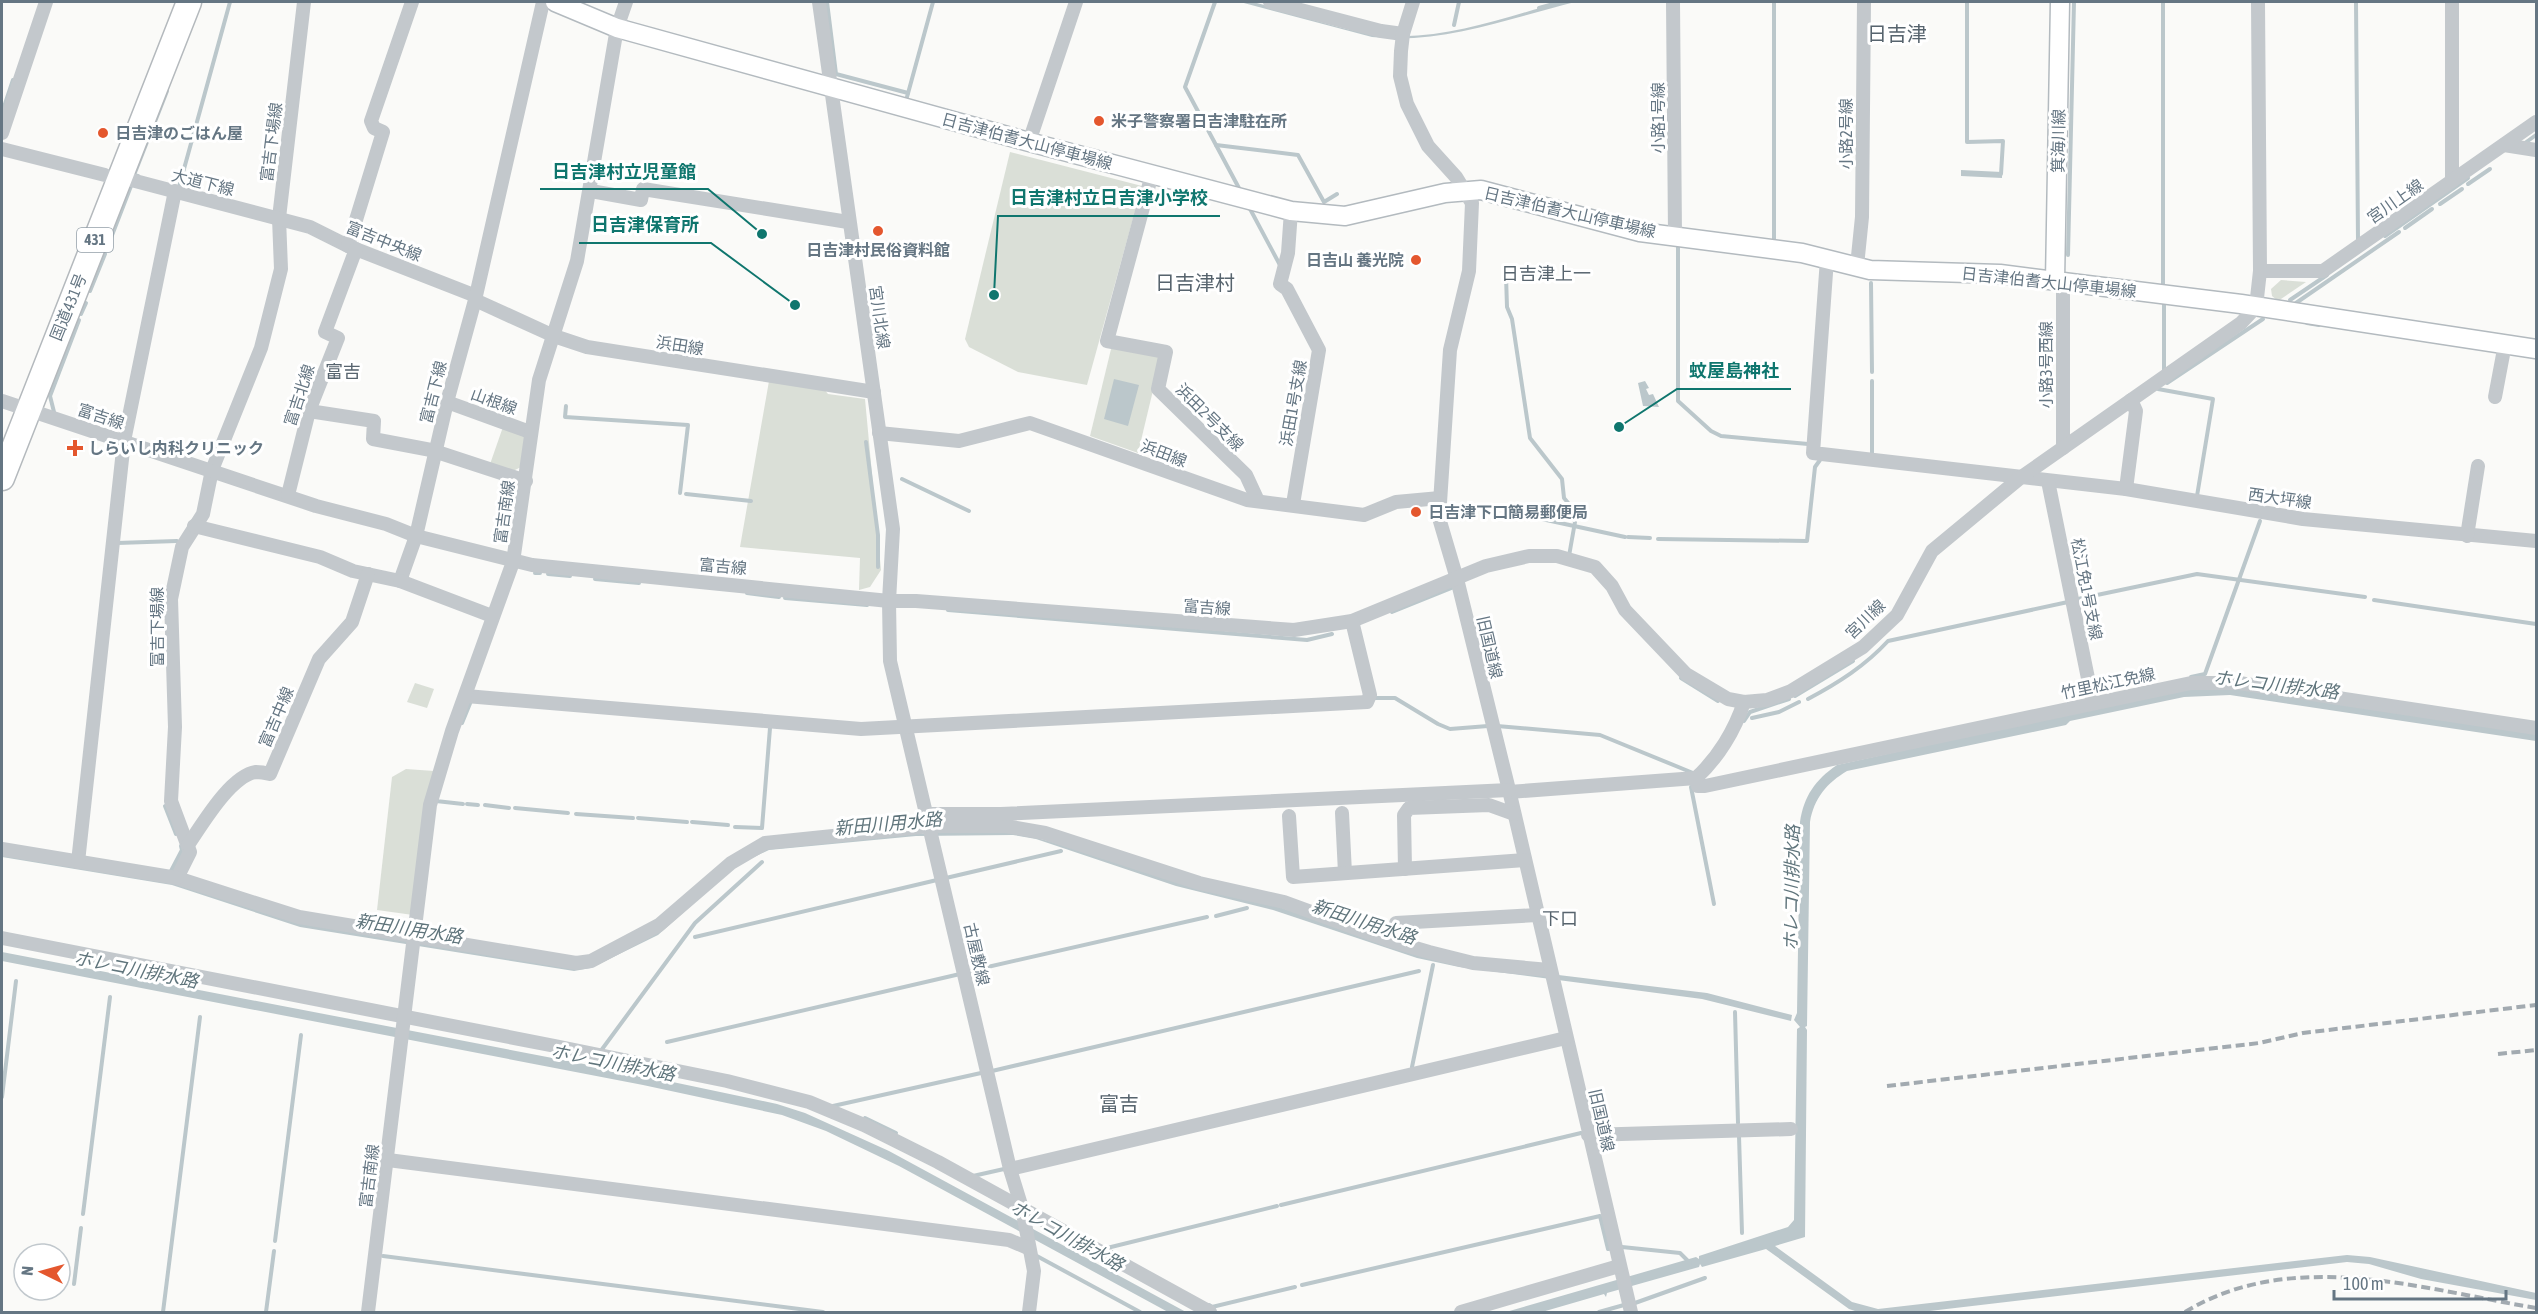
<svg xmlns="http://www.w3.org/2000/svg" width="2538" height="1314" font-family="'Asap Condensed','Noto Sans JP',sans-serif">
<rect width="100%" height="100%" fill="#fafaf8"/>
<g fill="#dadfd7">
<path d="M1010,152L1142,186L1087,385L1018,372L969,347L965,339Z"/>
<path d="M2281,280L2306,282L2278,301L2272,296L2271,289Z"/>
<path d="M1112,345L1161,357L1138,453L1090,436Z"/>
<path d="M769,381L824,389L828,394L865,399L881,570L870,587L859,590L860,558L740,547Z"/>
<path d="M504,424L526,434L521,467L511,472L489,467Z"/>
<path d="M415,683L434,689L427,708L407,702Z"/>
<path d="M406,769L434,771L413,915L377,910L392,777Z"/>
</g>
<g fill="#bbc7cb">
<path d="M1240,2H1253C1298,14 1345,33 1392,36C1449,39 1508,16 1562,2H1575C1510,18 1441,45 1372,37Z"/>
<path d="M1961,170L2002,172V178L1961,176Z"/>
<path d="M1114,379L1139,385L1128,426L1104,419Z"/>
<path d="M1645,381L1649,388L1646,389L1649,395L1653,394L1659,407L1643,406L1638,383Z"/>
<path d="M2229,686L2536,732V741L2230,695L2184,697L2070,721L2066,725L1847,771C1827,783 1814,798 1810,822L1807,1026L1805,1027L1807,1030L1805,1237L1775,1246L1852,1302L1878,1309L2347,1255L2370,1257L2536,1293V1300L2421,1279L2369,1264L2347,1262L1921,1312H1858L1849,1309L1766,1249L1702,1267L1700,1264L1699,1267L1607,1293L1606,1297L1604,1294L1542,1312H1506L1696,1257L1699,1259V1256L1788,1227L1794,1220L1797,1029L1800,1027L1794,1020L1797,1013L1800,822C1804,796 1815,780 1837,765L2186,688Z"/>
<path d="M1009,830L1255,899L1342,928L1542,973L1707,993L1792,1015L1791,1021L1702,999L1459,967L1417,958L1273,910L1176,886L1036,839L1013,835L916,836L769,850L737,865L658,935L591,968L574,971L300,927L172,885L2,857V853L172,881L302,923L574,967L649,935L735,862L761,848L861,836Z"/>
<path d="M2,952L589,1065L599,1051L602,1052L592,1065L777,1104L805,1113L889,1151L1186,1312H1168L899,1166L826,1131L782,1115L643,1085L2,961Z"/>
</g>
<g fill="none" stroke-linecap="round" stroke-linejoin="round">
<g stroke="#bbc7cb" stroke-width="4">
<path d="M827,2L836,74L908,93"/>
<path d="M1215,2L1185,87L1240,190"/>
<path d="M1774,2V242"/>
<path d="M1967,2V142L2003,141L2001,174H1998"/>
<path d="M2163,2V287"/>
<path d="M2356,2L2358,241"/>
<path d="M1539,8L1561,2"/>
<path d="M1454,25L1459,2"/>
<path d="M907,97L933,2"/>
<path d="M2,113L13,80"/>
<path d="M2525,143L2536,135"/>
<path d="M1216,145L1298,155L1324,202L1337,194"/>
<path d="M138,176L134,175L167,91"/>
<path d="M2468,184L2490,169"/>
<path d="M179,187L230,2"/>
<path d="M2440,204L2462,189"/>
<path d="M1249,207L1281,267"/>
<path d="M2405,228L2432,209"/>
<path d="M2385,236L2468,178"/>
<path d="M109,243L131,186"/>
<path d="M1678,244V401L1711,431L1721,436L1808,444"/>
<path d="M2068,255L2074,2"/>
<path d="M1506,276L1507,307L1512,319L1530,438L1562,479L1564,498L1569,504L1575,522L1569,556"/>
<path d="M1871,283L1872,372"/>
<path d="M90,291L105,254"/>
<path d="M2290,300L2327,275"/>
<path d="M2296,303L2399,232"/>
<path d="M81,314L86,303"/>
<path d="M2307,323L2319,325"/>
<path d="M2164,371V301"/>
<path d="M2167,383L2263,319"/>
<path d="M2158,389L2213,399L2197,496"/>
<path d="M566,406L565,417L688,425L680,493"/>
<path d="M54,412L50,396L79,320"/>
<path d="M866,442L878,535V567"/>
<path d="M1872,454V381"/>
<path d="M902,479L969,511"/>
<path d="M686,494L751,501"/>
<path d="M1514,516L1537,518L1625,537"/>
<path d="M1628,537L1650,538"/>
<path d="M1658,539L1807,541L1815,467L1820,460"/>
<path d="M117,543L177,541"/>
<path d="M535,573H540"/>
<path d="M548,574L570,576"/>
<path d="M595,579L639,583"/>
<path d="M747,593L779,597"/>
<path d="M785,598L867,605"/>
<path d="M2078,599L2197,574L2365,597"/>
<path d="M2374,600L2536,624"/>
<path d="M948,610L1307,640L1332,634"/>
<path d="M1392,612L1454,587"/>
<path d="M2191,677L2205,674L2260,521"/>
<path d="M1681,678L1718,701"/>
<path d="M1795,696L1853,661"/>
<path d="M1373,698H1395L1438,724L1450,729L1488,726"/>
<path d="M1808,699C1838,683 1865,666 1888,641L2068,602"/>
<path d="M1752,718L1779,712L1799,702"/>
<path d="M1744,721L1750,712L1789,699"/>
<path d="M462,723L471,701"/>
<path d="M1497,726L1600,735L1693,773"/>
<path d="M1691,787L1714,904"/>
<path d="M437,799L436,801L463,804"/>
<path d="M467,804L478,805"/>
<path d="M485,805L509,808"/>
<path d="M165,806L176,834"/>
<path d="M515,808L568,813"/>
<path d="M576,814L633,818"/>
<path d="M638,818L687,822"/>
<path d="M692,822L728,825"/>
<path d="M735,827L762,828L770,728"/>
<path d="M171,871L182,850L181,846"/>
<path d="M946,878L1061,851"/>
<path d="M1216,916L1247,908"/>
<path d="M695,937L937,880"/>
<path d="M970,971L1207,917"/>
<path d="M1735,1012L1738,1123"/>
<path d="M667,1042L960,974"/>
<path d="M600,1052L695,923L762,862"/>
<path d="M1412,1067L1433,965"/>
<path d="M992,1071L1419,971"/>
<path d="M2,1097L16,981"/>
<path d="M833,1106L981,1073"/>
<path d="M865,1118L896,1133"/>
<path d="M1739,1136L1742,1233"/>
<path d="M973,1176L1004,1169"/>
<path d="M1281,1205L1581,1133"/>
<path d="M83,1214L110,997"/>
<path d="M275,1241L301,1035"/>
<path d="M1103,1249L1277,1206"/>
<path d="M1035,1255L1140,1312"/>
<path d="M383,1256L823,1312"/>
<path d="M74,1284L81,1228"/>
<path d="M1302,1285L1600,1216L1608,1249L1622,1247L1680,1253L1690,1263"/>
<path d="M1635,1303L1705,1278"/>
<path d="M1209,1305L1212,1307L1295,1287"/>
<path d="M163,1312L200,1017"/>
<path d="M266,1312L274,1251"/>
<path d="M1599,1312L1624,1305"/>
</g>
<g stroke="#b3babf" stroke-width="21">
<g id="secondary">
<path d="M555,2L617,28L1029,142L1291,211L1345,216L1445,193L1481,190L1640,232L1802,253L1870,270L2000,274L2241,304L2536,349"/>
<path d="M2055,281L2060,2"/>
</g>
</g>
<g stroke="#b4b9bd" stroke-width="27">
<path id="highway" d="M2,478L189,2"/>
</g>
<g stroke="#c3c8cc" stroke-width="14">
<path d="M304,2L279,218L281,269L261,348L212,470L203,514L182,547L171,599L175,727L171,801L190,852L177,878L299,917L576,963L591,961L659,925L731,863L765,843L930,826H1006L1045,833L1199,883L1284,902L1388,940L1429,952L1473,963L1549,970"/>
<path d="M819,2L893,529L889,601L890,661L1010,1169L1022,1208L1034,1271L1029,1312"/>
<path d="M1270,2L1381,31L1403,34"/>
<path d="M1413,2L1403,34L1401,51L1400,76L1407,104L1428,146L1456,177L1472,203L1469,271L1450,350L1439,518L1457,579L1509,790L1631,1312"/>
<path d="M1673,2L1675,235"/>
<path d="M2452,2V181"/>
<path d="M2,133L46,2"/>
<path d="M1029,142L1076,2"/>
<path d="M2504,145L2536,150"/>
<path d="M2,149L105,175"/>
<path d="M1152,174L1107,341L1166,352L1158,389L1246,475L1258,501"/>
<path d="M120,177L310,227L348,246L476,296"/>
<path d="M591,191L641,200L643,189L848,222"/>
<path d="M1291,211L1288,253L1280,284L1287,289L1319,350L1293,504"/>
<path d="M348,246L383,132L374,128L371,121L412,2"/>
<path d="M1827,259L1813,453L2126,489L2303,519L2536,541"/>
<path d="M1857,266L1862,217L1864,2"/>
<path d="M2260,271H2323L2536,122"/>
<path d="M2063,282V448"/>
<path d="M475,300L554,336L587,347L874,392"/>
<path d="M2495,397L2505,344"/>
<path d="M2,401L316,506L386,524L416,536L532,565L889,601H916L1294,630L1352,621L1486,566L1529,556H1557L1595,567L1612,586L1625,610L1686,674L1728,699L1744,702L1767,700L1791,691L1863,647L1897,615L1932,551L2020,478L2241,323L2256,307L2260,271L2258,2"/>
<path d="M447,402L530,432"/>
<path d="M309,411L374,421L373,439L431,450L526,481"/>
<path d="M879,433L959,441L1030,423L1247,500L1364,515L1396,502L1440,498"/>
<path d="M2048,481L2093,703"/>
<path d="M2126,489L2136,411L2131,400"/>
<path d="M288,495L309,411L338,338L325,332L356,249"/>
<path d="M194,526L320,557L353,571L400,581L416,536L447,402L475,300L543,2"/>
<path d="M2467,536L2478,466"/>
<path d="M400,581L492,616"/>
<path d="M466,696L861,729L1367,702L1370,695L1352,621"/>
<path d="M1696,778L1698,786H1705L2191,683H2239L2536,728"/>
<path d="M1509,792L1696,778C1718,758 1735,730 1744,702"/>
<path d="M1342,813L1345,873"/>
<path d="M927,814H1001L1509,790"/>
<path d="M1289,816L1293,877L1525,860"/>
<path d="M188,845C202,825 230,776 256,772C260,772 266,773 270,774L319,659L352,622L368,574"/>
<path d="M2,849L177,878"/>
<path d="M78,862L124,441L175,191"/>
<path d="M1405,869L1404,815L1409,808L1489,805L1514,814"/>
<path d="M1396,923L1537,915"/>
<path d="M2,938L555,1046L727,1081L809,1102L864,1125L938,1162L1210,1312"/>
<path d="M1588,1135L1791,1129"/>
<path d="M388,1160L1009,1240L1028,1248"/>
<path d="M1010,1169L1566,1038"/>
<path d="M368,1312L430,805L452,731L513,562L539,380L577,261L617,28L626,2"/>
<path d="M1461,1312L1619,1266"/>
</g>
<use href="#secondary" stroke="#fff" stroke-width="18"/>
<use href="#highway" stroke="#fff" stroke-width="24"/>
<g stroke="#a2aab0" stroke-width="4" stroke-dasharray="9 4.5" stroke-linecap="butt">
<path d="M2498,1054L2536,1050"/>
<path d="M1887,1086L2259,1043L2303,1033L2536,1005"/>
<path d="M2185,1312C2292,1247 2422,1289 2536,1308"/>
</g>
</g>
<g fill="#e4572e" stroke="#fff" stroke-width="2">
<circle cx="1099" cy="121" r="6"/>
<circle cx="103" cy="133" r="6"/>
<circle cx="878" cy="231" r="6"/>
<circle cx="1416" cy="260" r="6"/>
<path d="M72 439h6v6h6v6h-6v6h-6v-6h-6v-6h6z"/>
<circle cx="1416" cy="512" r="6"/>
</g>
<g text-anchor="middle" stroke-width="6" stroke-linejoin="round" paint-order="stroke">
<rect fill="#fff" stroke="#939fa8" stroke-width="1.5" x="77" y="228" width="36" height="24" rx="4.5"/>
<g font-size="15" font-weight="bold" fill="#657683">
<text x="95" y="245">431</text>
</g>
<g font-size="16" fill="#657683" stroke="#fff">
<text transform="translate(1658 118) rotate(-90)" y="6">小路1号線</text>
<text transform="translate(1846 134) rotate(-90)" y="6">小路2号線</text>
<text transform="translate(1027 141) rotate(15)" y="6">日吉津伯耆大山停車場線</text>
<text transform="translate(2058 141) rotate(-89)" y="6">箕海川線</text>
<text transform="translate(271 142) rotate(-83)" y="6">富吉下場線</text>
<text transform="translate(203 182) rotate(14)" y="6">大道下線</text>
<text transform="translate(2395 201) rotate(-35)" y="6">宮川上線</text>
<text transform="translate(1570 212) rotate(13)" y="6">日吉津伯耆大山停車場線</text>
<text transform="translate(384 241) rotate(22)" y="6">富吉中央線</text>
<text transform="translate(2049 282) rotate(6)" y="6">日吉津伯耆大山停車場線</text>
<text transform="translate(68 307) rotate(-68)" y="6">国道431号</text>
<text transform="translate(880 317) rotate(82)" y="6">宮川北線</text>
<text transform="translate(680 345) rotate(9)" y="6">浜田線</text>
<text transform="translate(2046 365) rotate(-90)" y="6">小路3号西線</text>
<text transform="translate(433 392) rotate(-76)" y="6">富吉下線</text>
<text transform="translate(299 395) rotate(-72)" y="6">富吉北線</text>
<text transform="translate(494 401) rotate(20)" y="6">山根線</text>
<text transform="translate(1293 403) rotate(-80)" y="6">浜田1号支線</text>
<text transform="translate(101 416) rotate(18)" y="6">富吉線</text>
<text transform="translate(1210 417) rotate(45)" y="6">浜田2号支線</text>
<text transform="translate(1164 453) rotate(21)" y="6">浜田線</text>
<text transform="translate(2280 498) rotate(8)" y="6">西大坪線</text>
<text transform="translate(504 512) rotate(-82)" y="6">富吉南線</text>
<text transform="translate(723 566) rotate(5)" y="6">富吉線</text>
<text transform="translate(2087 589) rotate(79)" y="6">松江免1号支線</text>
<text transform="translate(1207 607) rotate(4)" y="6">富吉線</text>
<text transform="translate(1865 619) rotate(-44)" y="6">宮川線</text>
<text transform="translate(157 627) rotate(-90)" y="6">富吉下場線</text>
<text transform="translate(1490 647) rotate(77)" y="6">旧国道線</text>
<text transform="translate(2108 683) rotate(-12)" y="6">竹里松江免線</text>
<text transform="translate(276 717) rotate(-67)" y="6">富吉中線</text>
<text transform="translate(977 954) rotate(77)" y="6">古屋敷線</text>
<text transform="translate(1602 1120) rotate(77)" y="6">旧国道線</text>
<text transform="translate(369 1176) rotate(-83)" y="6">富吉南線</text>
</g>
<g font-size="16" font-weight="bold" fill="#657683" stroke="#fff" text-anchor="start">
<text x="1111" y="127">米子警察署日吉津駐在所</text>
<text x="115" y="139">日吉津のごはん屋</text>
<text x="878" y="256" text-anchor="middle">日吉津村民俗資料館</text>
<text x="1404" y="266" text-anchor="end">日吉山 養光院</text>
<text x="88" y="454">しらいし内科クリニック</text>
<text x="1428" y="518">日吉津下口簡易郵便局</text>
</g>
<g font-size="18" fill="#57646e" stroke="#fff">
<text x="1546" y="280">日吉津上一</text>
<text x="343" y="378">富吉</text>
<text x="1560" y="925">下口</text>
</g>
<g font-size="18" font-style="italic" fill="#60757c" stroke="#fff">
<text transform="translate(2276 685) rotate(7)" y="6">ホレコ川排水路</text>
<text transform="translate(888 824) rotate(-5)" y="6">新田川用水路</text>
<text transform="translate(1792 888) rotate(-89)" y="6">ホレコ川排水路</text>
<text transform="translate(1364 922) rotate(18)" y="6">新田川用水路</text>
<text transform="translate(409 929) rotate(9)" y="6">新田川用水路</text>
<text transform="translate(136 970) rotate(11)" y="6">ホレコ川排水路</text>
<text transform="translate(613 1063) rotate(11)" y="6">ホレコ川排水路</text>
<text transform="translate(1067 1236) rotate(29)" y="6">ホレコ川排水路</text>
</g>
<g font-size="20" fill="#57646e" stroke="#fff">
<text x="1897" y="41">日吉津</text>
<text x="1195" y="290">日吉津村</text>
<text x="1119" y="1111">富吉</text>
</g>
</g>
<path fill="none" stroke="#0f766e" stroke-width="2" d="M762 234L708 189H540M994 295L998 216H1220M795 305L711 243H579M1619 427L1677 389H1791"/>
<g fill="#0f766e" stroke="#fff" stroke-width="2">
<circle cx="762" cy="234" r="6"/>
<circle cx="994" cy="295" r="6"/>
<circle cx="795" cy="305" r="6"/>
<circle cx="1619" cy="427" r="6"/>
</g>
<g font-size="18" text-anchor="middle" font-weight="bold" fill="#0f766e" stroke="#fff" stroke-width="6" stroke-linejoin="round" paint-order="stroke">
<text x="624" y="178">日吉津村立児童館</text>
<text x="1109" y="204">日吉津村立日吉津小学校</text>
<text x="645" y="231">日吉津保育所</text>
<text x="1734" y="377">蚊屋島神社</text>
</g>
<rect width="2538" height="1314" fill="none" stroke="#657683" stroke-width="6"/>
<g transform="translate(42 1272) rotate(275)"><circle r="28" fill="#ffffff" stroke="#c1c8cd" stroke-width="1.5"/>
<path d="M0-4.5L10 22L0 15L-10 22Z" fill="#e4572e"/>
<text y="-9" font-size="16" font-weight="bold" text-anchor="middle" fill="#657683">N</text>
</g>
<path d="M2334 1290v9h172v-9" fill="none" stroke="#657683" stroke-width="3"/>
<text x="2343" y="1290" font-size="18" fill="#657683" stroke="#ffffff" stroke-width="4.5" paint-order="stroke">100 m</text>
</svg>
